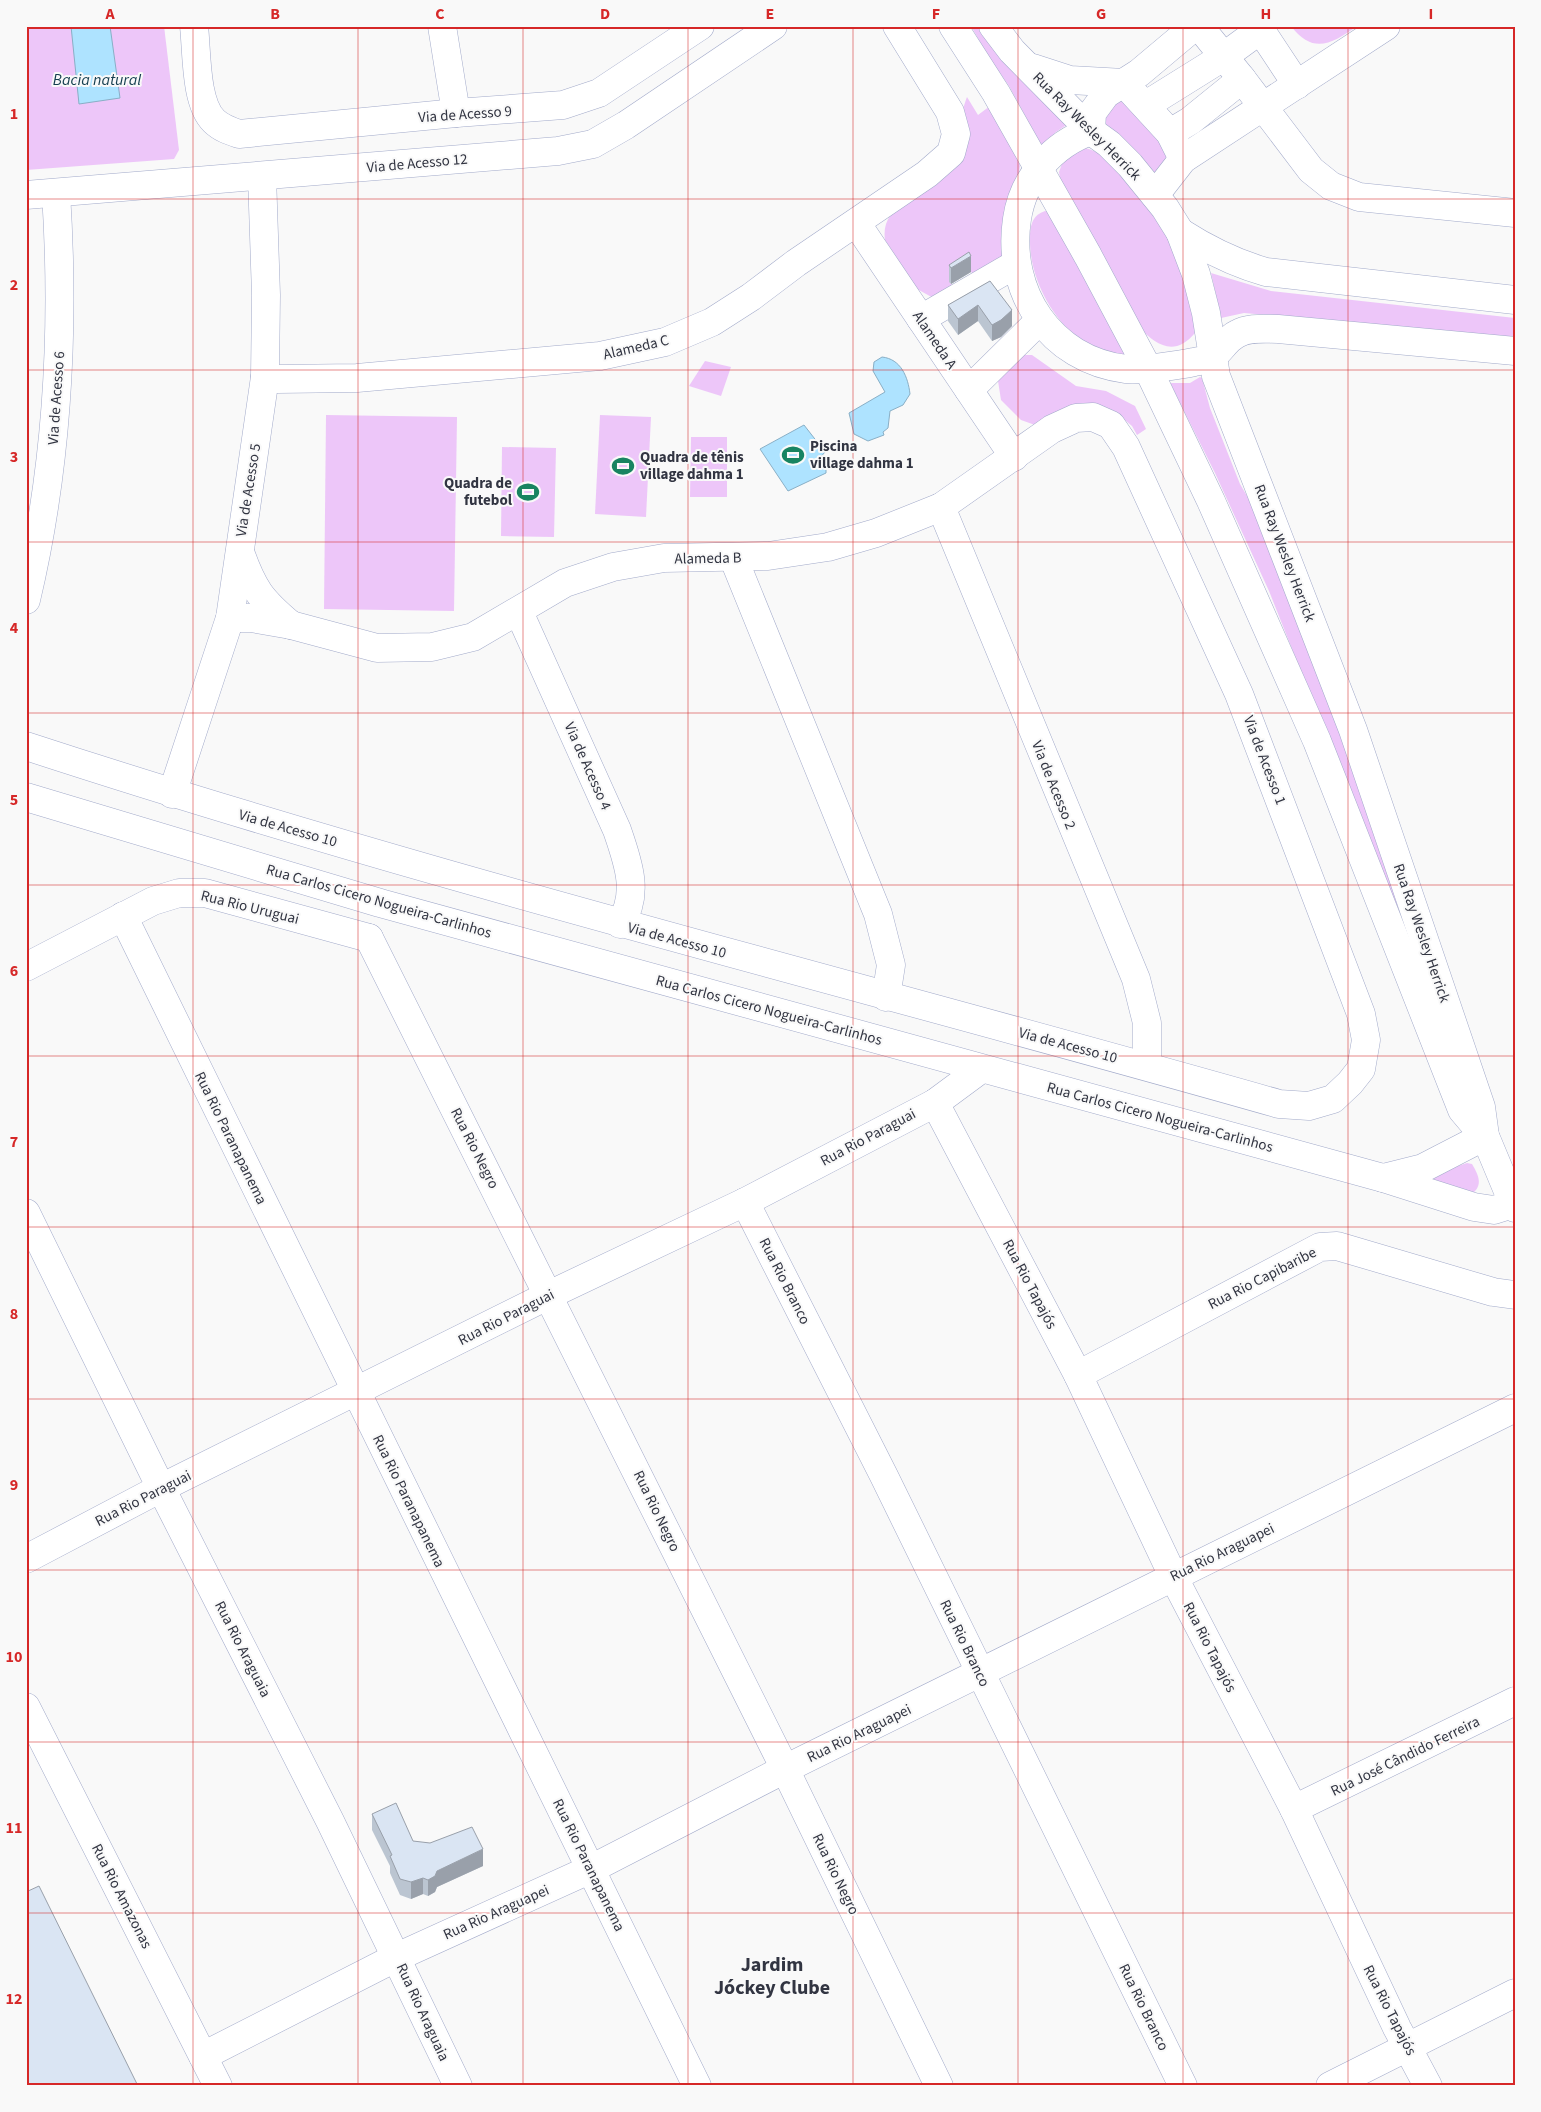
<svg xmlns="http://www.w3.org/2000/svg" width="1541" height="2112" font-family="'Source Sans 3',sans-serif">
<rect width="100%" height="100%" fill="#f9f9f9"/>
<g fill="#edc6f9">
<path d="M26,26H164L179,150L174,159L26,170Z"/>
<path d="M971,26H982L1068,124L1056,132L1042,147L1009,86L988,56Z"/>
<path d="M1291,26H1357C1332,44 1313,55 1291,26Z"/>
<path d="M967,97L978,115L990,106L1018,156L1020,166L1005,257L977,280L969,269L949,281L958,293L937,300L917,289L885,240C880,206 919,196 939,177C945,171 962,110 967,97Z"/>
<path d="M1121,99L1143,115L1169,156L1154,175L1103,125V102Z"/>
<path d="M1084,148C1121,152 1177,249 1190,283C1195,297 1194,317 1195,333C1175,357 1156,346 1138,326L1060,178L1059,172L1063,161Z"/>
<path d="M1045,211L1050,212L1126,351L1124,356C1101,351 1087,348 1070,331C1045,307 1028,269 1030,234C1031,223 1033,215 1045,211Z"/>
<path d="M1211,273L1271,291L1515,318V337L1244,313L1221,318Z"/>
<path d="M1023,355H1032L1076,386L1106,391L1135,406L1146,429L1137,435L1132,426L1120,416L1035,425L1021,420L1001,400L998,381L1002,369Z"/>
<path d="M705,361L731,367L721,396L689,386Z"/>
<path d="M1200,377L1202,378L1210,408L1240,484L1264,525L1335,720L1426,987L1269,591L1215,473L1171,385V383H1190Z"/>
<path d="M326,415L457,417L454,611L324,609Z"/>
<path d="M600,415L651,417L646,517L595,514Z"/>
<path d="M691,437H727V497H690Z"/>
<path d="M502,447L556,448L554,537L501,536Z"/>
<path d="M1467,1163L1472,1164C1479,1176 1483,1185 1472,1194L1419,1179Z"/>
</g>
<g fill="#aee3ff" stroke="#89afc6">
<path d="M71,26H110L120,98L79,104Z"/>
<path d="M882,357C901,359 908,377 910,394L903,405L890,411L888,428L883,432L884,435L868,441L854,434L849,413L885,392L873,371L874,362Z"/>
<path d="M804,425L825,452L819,459L826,465V473L788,491L760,449Z"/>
</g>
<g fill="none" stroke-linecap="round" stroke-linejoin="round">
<g stroke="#a2aaca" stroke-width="29">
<g id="minor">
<path d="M194,26C197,52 195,103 214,121C221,128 230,131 239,134L456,113L563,105L599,93L700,26"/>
<path d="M442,26L456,113"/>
<path d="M953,26L996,93L1088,256L1147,367L1211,501L1317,741L1462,1110L1484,1136"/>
<path d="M993,26L1012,51L1091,131L1109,144L1130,165L1165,208L1180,232L1196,274L1206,313L1216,376L1353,730L1481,1107L1485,1136L1515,1208"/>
<path d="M1199,26L1242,79L1311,170L1331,186L1359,197L1515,213"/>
<path d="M1258,26L1297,85"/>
<path d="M1033,68L1070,80L1124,83L1170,133L1183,159"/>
<path d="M1146,105L1223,57L1260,30"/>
<path d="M1091,131C1053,144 1023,178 1017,219C1006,291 1050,360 1126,369C1137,371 1181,365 1194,362C1199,361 1208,360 1212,357C1221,351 1226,339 1237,334C1249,327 1264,329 1278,329L1515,351"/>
<path d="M1091,131L1092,113L1106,94L1139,73L1195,26"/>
<path d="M1170,133L1190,121L1242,79"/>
<path d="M26,195L558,151L593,144L626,125L773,26"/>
<path d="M1155,195L1183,159L1386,26"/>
<path d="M857,224L1014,457"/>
<path d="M1180,232C1208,250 1234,263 1266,272L1515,300"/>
<path d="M921,319L1016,264"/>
<path d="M265,377L277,379L357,378L600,356L665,342L712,322L751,297L796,263L927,174L951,153L956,134L950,112L897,26"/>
<path d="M969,390L1040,320"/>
<path d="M941,507L1136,979L1147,1023V1066"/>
<path d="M240,552C253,589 261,600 291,625"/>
<path d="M733,557L878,914L891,965L886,997"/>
<path d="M26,600C58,465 65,331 56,193"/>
<path d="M519,612L617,830C628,862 640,894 620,924"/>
<path d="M26,746C439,881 861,985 1279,1104L1309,1106L1333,1099L1350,1083L1361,1069L1366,1040L1361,1014L1239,694L1126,447L1111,425L1093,417L1076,418L1052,429L941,507L876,533L828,547L768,556L664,558L613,567L565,583L473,637L432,647L377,648L291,625L251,618H230"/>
<path d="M172,794L230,618L265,377L266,295L262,176"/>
<path d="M26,797L380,903L1383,1178L1474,1207L1494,1210L1513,1204"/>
<path d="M123,916L697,2086"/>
<path d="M369,938L785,1769L939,2086"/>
<path d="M26,967L153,901L179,893H205L369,938"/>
<path d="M935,1103L1078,1375L1173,1576L1294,1809L1397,2028L1428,2086"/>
<path d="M1383,1178L1423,1168L1485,1136"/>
<path d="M745,1202L884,1476L1183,2086"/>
<path d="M26,1213L161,1488L330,1821L458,2086"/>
<path d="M1078,1375L1320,1247L1337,1246L1493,1292L1515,1295"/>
<path d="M26,1559L161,1488L549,1295L745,1202L935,1103L981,1069"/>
<path d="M26,1707L218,2086"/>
<path d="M1294,1809L1515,1701"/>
<path d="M203,2056L397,1957L591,1869L785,1769L1515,1408"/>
<path d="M1330,2086L1515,1993"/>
</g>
</g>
<use href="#minor" stroke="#fff" stroke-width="28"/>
</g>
<g fill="#bbc5d1">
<path d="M949,265L971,272L951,284L949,282Z"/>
<path d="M990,281L1012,326L1001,337L992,341L978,321L958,335L948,321V305Z"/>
<path d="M372,1814L413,1841L483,1866L437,1887L435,1892L428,1896L423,1894L411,1899L400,1895L390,1873V1866L372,1830Z"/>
</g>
<g fill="#99a0aa">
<path d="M971,256V272L951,284V268Z"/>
<path d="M978,305V321L958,335V319Z"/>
<path d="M1012,310V326L1001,337L992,341V325Z"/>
<path d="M483,1849V1866L437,1887L435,1892L428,1896V1880L437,1871Z"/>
<path d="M423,1878V1894L411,1899V1882Z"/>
</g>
<g fill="#dae5f3" stroke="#99a0aa">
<path d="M969,252L971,256L951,268L949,265Z"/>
<path d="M990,281L1012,310L1001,320L992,325L978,305L958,319L948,305Z"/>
<path d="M396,1803L413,1841L430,1843L472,1827L483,1849L437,1871L435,1876L428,1880L423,1878L411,1882L400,1879L390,1856L392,1855L372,1814Z"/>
<path d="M39,1886L138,2086H29L26,2080V1892Z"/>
</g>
<path fill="none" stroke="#d62828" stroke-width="1" stroke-opacity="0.55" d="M193,26V2086M358,26V2086M523,26V2086M688,26V2086M853,26V2086M1018,26V2086M1183,26V2086M1348,26V2086M26,199H1515M26,370H1515M26,542H1515M26,713H1515M26,885H1515M26,1056H1515M26,1227H1515M26,1399H1515M26,1570H1515M26,1742H1515M26,1913H1515"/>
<defs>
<g id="stadium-bare" transform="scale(1.725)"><path d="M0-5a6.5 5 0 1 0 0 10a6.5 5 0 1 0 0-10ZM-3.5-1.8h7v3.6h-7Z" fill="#188461" stroke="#f9f9f9" stroke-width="2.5" paint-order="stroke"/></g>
</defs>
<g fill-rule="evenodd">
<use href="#stadium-bare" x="793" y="455"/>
<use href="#stadium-bare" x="623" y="466"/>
<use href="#stadium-bare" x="528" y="492"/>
</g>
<g text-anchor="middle" stroke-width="4" stroke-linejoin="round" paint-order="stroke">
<g font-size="15" fill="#323542" stroke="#f9f9f9">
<text transform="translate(465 114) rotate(-4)" y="5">Via de Acesso 9</text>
<text transform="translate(1087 126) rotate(45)" y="5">Rua Ray Wesley Herrick</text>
<text transform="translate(417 163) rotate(-5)" y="5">Via de Acesso 12</text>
<text transform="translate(935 340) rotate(56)" y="5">Alameda A</text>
<text transform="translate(636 347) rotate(-13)" y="5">Alameda C</text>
<text transform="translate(56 398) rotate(-86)" y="5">Via de Acesso 6</text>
<text transform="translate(248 490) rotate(-81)" y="5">Via de Acesso 5</text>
<text transform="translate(1285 553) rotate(69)" y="5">Rua Ray Wesley Herrick</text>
<text transform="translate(708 558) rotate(-1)" y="5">Alameda B</text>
<text transform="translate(1265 760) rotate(69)" y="5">Via de Acesso 1</text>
<text transform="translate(588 766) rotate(66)" y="5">Via de Acesso 4</text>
<text transform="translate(1054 785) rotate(68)" y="5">Via de Acesso 2</text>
<text transform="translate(288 828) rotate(16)" y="5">Via de Acesso 10</text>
<text transform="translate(379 901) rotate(16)" y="5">Rua Carlos Cicero Nogueira-Carlinhos</text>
<text transform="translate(250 907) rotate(14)" y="5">Rua Rio Uruguai</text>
<text transform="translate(1422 933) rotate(71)" y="5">Rua Ray Wesley Herrick</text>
<text transform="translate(677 940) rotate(15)" y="5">Via de Acesso 10</text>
<text transform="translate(769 1010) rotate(15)" y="5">Rua Carlos Cicero Nogueira-Carlinhos</text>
<text transform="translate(1068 1045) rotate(15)" y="5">Via de Acesso 10</text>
<text transform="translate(1160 1117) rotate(15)" y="5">Rua Carlos Cicero Nogueira-Carlinhos</text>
<text transform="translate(868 1137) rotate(-28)" y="5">Rua Rio Paraguai</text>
<text transform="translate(231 1138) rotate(64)" y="5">Rua Rio Paranapanema</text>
<text transform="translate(475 1148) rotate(63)" y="5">Rua Rio Negro</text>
<text transform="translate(1262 1278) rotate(-27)" y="5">Rua Rio Capibaribe</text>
<text transform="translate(785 1281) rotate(63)" y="5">Rua Rio Branco</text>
<text transform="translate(1030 1284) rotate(62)" y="5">Rua Rio Tapajós</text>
<text transform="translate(506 1317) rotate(-27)" y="5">Rua Rio Paraguai</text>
<text transform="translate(143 1498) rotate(-27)" y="5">Rua Rio Paraguai</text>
<text transform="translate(409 1501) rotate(64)" y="5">Rua Rio Paranapanema</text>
<text transform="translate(657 1511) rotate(64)" y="5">Rua Rio Negro</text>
<text transform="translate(1222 1552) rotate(-26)" y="5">Rua Rio Araguapei</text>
<text transform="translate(965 1643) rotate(64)" y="5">Rua Rio Branco</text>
<text transform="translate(1210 1647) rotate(63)" y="5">Rua Rio Tapajós</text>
<text transform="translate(243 1649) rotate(63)" y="5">Rua Rio Araguaia</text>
<text transform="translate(859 1733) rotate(-26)" y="5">Rua Rio Araguapei</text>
<text transform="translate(1405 1756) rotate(-26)" y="5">Rua José Cândido Ferreira</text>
<text transform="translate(589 1865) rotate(64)" y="5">Rua Rio Paranapanema</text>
<text transform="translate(836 1874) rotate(64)" y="5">Rua Rio Negro</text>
<text transform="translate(122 1896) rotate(63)" y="5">Rua Rio Amazonas</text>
<text transform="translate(496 1912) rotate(-24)" y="5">Rua Rio Araguapei</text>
<text transform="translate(1144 2007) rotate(64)" y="5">Rua Rio Branco</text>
<text transform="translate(1390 2010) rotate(63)" y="5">Rua Rio Tapajós</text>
<text transform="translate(423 2012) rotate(65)" y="5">Rua Rio Araguaia</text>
</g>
<g font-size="15" font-weight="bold" fill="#323542" stroke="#f9f9f9" text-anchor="start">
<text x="810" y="451">Piscina<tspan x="810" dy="17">village dahma 1</tspan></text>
<text x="640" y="462">Quadra de tênis<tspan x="640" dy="17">village dahma 1</tspan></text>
<text x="512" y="488" text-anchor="end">Quadra de<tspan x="512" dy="17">futebol</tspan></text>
</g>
<g font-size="16" font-style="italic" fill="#143e50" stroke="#f9f9f9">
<text x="97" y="85">Bacia natural</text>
</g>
<g font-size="20" font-weight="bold" fill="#323542" stroke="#f9f9f9">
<text x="772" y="1971">Jardim<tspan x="772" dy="23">Jóckey Clube</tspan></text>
</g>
</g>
<rect width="1541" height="2112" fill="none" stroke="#f9f9f9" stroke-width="55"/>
<rect x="28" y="28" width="1486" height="2056" fill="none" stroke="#d62828" stroke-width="2"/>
<g font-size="16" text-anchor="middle" font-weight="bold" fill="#d62828">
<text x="110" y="19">A</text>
<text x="275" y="19">B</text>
<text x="440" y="19">C</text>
<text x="605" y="19">D</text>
<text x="770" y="19">E</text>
<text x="936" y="19">F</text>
<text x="1101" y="19">G</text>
<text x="1266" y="19">H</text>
<text x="1431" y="19">I</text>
<text x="14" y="119">1</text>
<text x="14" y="290">2</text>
<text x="14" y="462">3</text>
<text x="14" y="633">4</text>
<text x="14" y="805">5</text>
<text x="14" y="976">6</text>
<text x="14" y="1147">7</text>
<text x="14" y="1319">8</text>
<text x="14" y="1490">9</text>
<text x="14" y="1662">10</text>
<text x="14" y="1833">11</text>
<text x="14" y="2004">12</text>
</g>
</svg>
